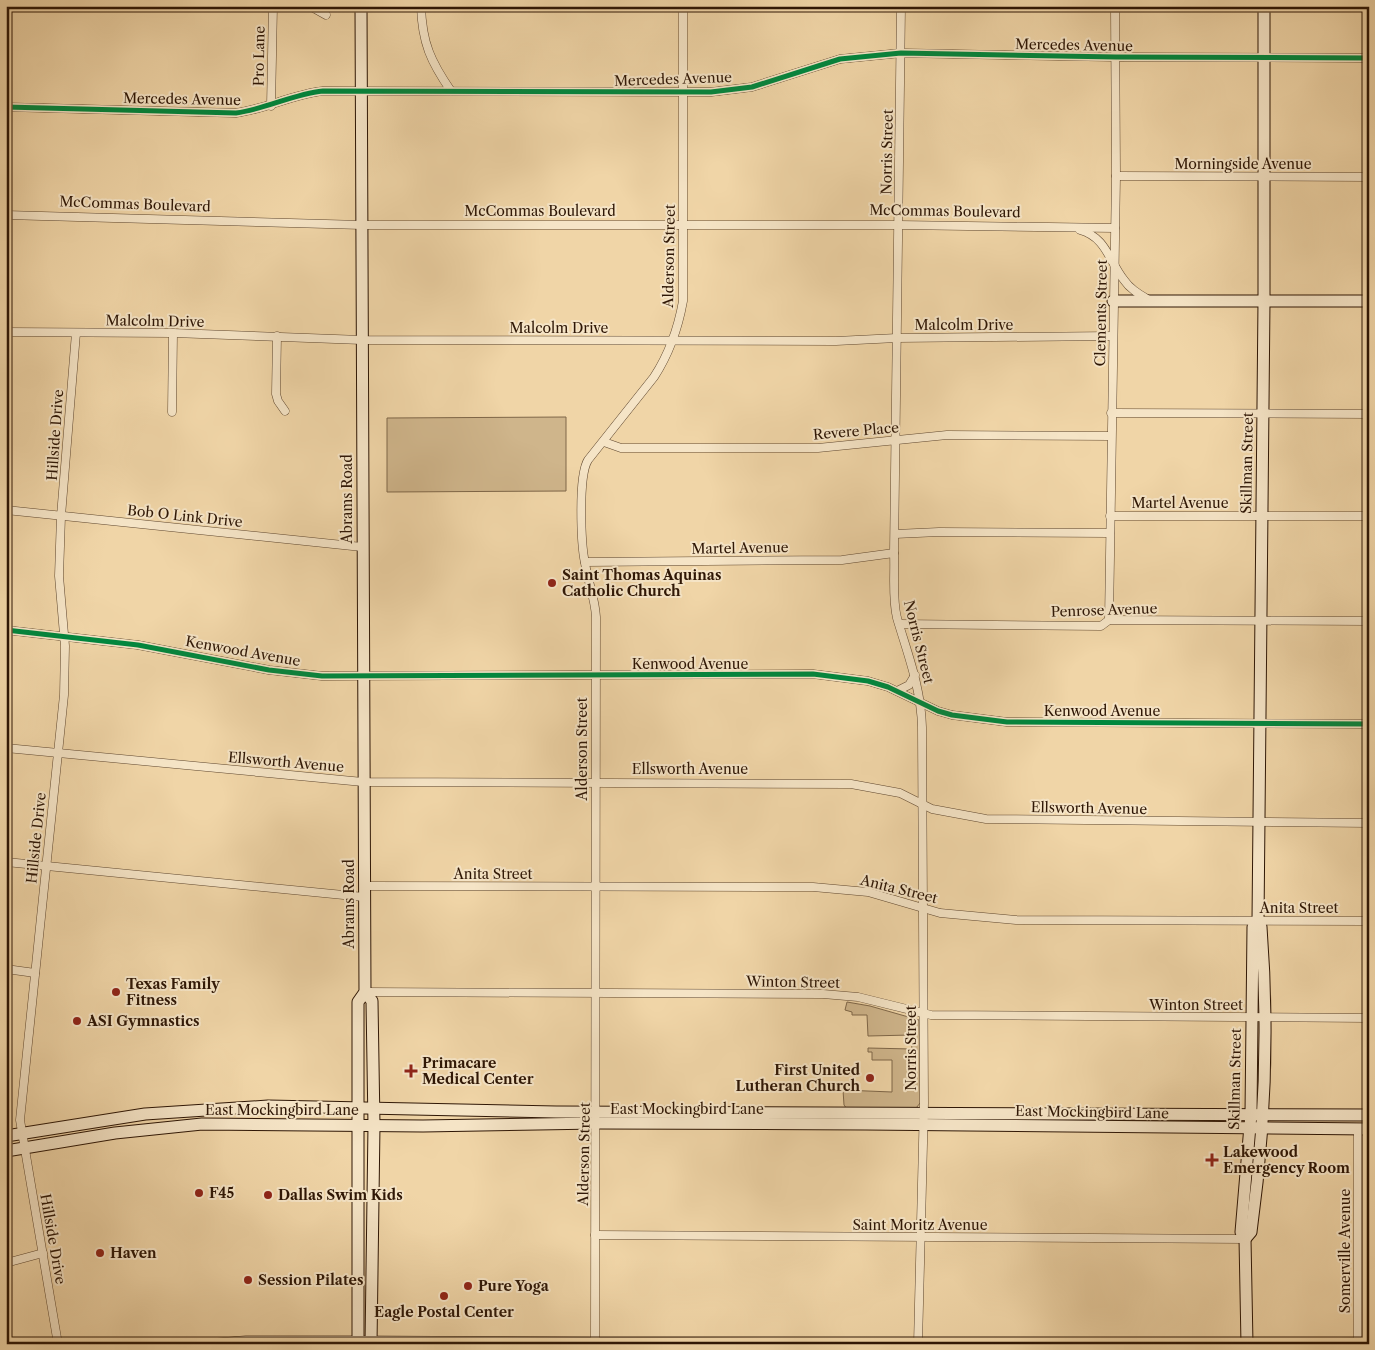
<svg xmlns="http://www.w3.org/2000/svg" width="1375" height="1350" font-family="'Libre Caslon Text',serif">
<rect width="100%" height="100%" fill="#f0d5a7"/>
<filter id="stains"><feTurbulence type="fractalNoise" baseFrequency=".004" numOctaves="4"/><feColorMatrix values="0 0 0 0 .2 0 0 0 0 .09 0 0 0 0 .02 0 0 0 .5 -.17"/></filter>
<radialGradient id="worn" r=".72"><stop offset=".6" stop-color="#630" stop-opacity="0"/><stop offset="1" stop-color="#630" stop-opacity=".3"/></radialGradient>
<g fill="#cfb58b" stroke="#7e6648">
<path d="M566,417V491L387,492V418Z"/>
<path d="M847,1002L870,1006L919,1020L921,1102L916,1108L847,1109L844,1105L843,1090L892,1092V1060H872V1052H868V1048L912,1049L911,1035L868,1036L867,1015H852V1012L845,1010Z"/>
</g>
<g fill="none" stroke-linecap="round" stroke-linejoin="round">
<g stroke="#5e462e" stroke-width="9">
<g id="street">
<path d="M265,6H310L326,15"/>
<path d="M421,6C422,43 431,62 451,91"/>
<path d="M901,6L894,553C895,574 892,598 897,618C908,655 921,688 922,727L924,1103L918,1344"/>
<path d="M271,106L273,6"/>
<path d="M6,107L236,113C266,109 293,94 323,91L711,92L752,87L840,59L901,53L1116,57L1369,58"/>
<path d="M1116,176L1369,177"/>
<path d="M6,215L362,225H899L1115,228"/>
<path d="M1080,230C1106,237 1109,261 1124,280C1130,289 1139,294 1149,300"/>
<path d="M6,332L173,333L362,340L836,341L897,338L1112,336"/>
<path d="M277,336L276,394L278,401L285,411"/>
<path d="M172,412L173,333"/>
<path d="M1111,413L1369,414"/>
<path d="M604,442L621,448H818L947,435L1111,436"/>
<path d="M6,510L362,547"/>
<path d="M1110,516H1369"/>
<path d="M895,534L939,532L1110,533"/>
<path d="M585,562L842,560L894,553"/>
<path d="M1109,620L1116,176L1115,6"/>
<path d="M900,624L1101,626L1109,620L1369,621"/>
<path d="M6,630L138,645L269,670L322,676L813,674L868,681L888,687L938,711L952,715L1007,722L1369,724"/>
<path d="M899,690L909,685L915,675"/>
<path d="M6,748L363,782L851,784L900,793L932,809L986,819L1369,823"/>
<path d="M6,862L364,897"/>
<path d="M364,886L813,887L868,892L940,913L1016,920L1369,921"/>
<path d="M6,969L35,973"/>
<path d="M365,992L823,994L858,997L931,1015L1369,1018"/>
<path d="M1358,1129V1344"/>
<path d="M595,1235L1245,1239"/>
<path d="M6,1263L43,1253"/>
<path d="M58,1344L20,1120L64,695L65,646L59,576L61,516L76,333"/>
<path d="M201,1344L246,1340H358L994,1344"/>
<path d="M595,1344L596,617C595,598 588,582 585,563C581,544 578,476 588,460L654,377C669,354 678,329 683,301V6"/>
<path d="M1259,1344L1369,1342"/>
</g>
</g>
<g stroke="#2e1605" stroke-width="13">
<g id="secondary">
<path d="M1113,301H1369"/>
<path d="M365,992L372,1001L374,1125L371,1344"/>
<path d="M6,1136L145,1114L268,1106L556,1112L1369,1115"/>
<path d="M6,1151L115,1133L202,1124L423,1126L597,1123L866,1124L1369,1129"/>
<path d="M1245,1239L1251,1232C1265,1131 1269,1030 1261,927L1258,921L1264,301V6"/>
<path d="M358,1344V1002L365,992L361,6"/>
<path d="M1247,1344L1245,1239L1241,1232L1251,1114L1253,927L1258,921"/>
</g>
</g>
<use href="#street" stroke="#f5e4c6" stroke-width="8"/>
<use href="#secondary" stroke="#f5e4c6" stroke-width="11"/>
<g stroke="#f5e4c6" stroke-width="8">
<g id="cycleway">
<path d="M6,107L236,113C266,109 293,94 323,91L711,92L752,87L840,59L901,53L1116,57L1369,58"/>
<path d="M6,630L138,645L269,670L322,676L813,674L868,681L888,687L938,711L952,715L1007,722L1369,724"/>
</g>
</g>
<use href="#cycleway" stroke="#00873e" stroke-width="5"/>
</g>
<g fill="#8f2418" stroke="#f5e4c6" stroke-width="2">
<circle cx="552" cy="583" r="5"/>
<circle cx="116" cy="992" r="5"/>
<circle cx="77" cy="1021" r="5"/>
<path d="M408.5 1063.5h5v5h5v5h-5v5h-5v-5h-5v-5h5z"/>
<circle cx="870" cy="1078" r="5"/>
<path d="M1209.5 1152.5h5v5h5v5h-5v5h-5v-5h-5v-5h5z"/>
<circle cx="199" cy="1193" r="5"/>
<circle cx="268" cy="1195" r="5"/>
<circle cx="100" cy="1253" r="5"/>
<circle cx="248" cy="1280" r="5"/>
<circle cx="468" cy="1286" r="5"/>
<circle cx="444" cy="1296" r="5"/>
</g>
<g text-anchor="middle" stroke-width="4" stroke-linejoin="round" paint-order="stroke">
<g font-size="14" fill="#2e1605" stroke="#f5e4c6">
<text transform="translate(1074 45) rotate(1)" y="5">Mercedes Avenue</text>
<text transform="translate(259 56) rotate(-89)" y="5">Pro Lane</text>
<text transform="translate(673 79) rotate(-2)" y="5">Mercedes Avenue</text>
<text transform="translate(182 99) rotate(1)" y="5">Mercedes Avenue</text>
<text transform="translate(887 152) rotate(-89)" y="5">Norris Street</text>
<text x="1243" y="169">Morningside Avenue</text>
<text transform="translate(135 204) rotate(2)" y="5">McCommas Boulevard</text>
<text x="540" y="216">McCommas Boulevard</text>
<text transform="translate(945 211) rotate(1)" y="5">McCommas Boulevard</text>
<text transform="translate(669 256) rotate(-89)" y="5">Alderson Street</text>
<text transform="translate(1101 313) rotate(-89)" y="5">Clements Street</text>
<text transform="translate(155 321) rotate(1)" y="5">Malcolm Drive</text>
<text x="964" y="330">Malcolm Drive</text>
<text x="559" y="333">Malcolm Drive</text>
<text transform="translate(856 431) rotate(-5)" y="5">Revere Place</text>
<text transform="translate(55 435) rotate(-86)" y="5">Hillside Drive</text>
<text transform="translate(1247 463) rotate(-89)" y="5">Skillman Street</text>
<text transform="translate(347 499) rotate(-90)" y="5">Abrams Road</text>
<text x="1180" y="508">Martel Avenue</text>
<text transform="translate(185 516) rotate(6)" y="5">Bob O Link Drive</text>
<text transform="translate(740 548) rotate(-1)" y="5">Martel Avenue</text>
<text transform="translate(1104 610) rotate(-2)" y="5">Penrose Avenue</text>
<text transform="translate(919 642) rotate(76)" y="5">Norris Street</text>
<text transform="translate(243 651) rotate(10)" y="5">Kenwood Avenue</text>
<text x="690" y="669">Kenwood Avenue</text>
<text x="1102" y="716">Kenwood Avenue</text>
<text transform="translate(582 749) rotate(-90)" y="5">Alderson Street</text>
<text transform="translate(286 762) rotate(5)" y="5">Ellsworth Avenue</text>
<text x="690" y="774">Ellsworth Avenue</text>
<text transform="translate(1089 808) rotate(1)" y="5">Ellsworth Avenue</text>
<text transform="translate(36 838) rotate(-84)" y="5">Hillside Drive</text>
<text x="493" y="879">Anita Street</text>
<text transform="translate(899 889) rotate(14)" y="5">Anita Street</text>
<text transform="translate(349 904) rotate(-90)" y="5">Abrams Road</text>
<text x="1299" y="913">Anita Street</text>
<text transform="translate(793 982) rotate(1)" y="5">Winton Street</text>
<text x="1196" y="1010">Winton Street</text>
<text transform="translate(911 1048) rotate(-90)" y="5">Norris Street</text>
<text transform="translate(1235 1079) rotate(-89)" y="5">Skillman Street</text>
<text x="687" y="1114">East Mockingbird Lane</text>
<text x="282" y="1115">East Mockingbird Lane</text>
<text transform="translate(1092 1112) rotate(1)" y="5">East Mockingbird Lane</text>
<text transform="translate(584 1154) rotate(-89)" y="5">Alderson Street</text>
<text x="920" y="1230">Saint Moritz Avenue</text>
<text transform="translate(53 1239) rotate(80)" y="5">Hillside Drive</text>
<text transform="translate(1345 1251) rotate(-90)" y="5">Somerville Avenue</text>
</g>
<g font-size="14" font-weight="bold" fill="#2e1605" stroke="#f5e4c6" text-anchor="start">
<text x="562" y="580">Saint Thomas Aquinas<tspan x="562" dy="16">Catholic Church</tspan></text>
<text x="126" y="989">Texas Family<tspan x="126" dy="16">Fitness</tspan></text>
<text x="87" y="1026">ASI Gymnastics</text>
<text x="422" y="1068">Primacare<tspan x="422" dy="16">Medical Center</tspan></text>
<text x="860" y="1075" text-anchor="end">First United<tspan x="860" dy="16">Lutheran Church</tspan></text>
<text x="1223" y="1157">Lakewood<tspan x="1223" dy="16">Emergency Room</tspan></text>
<text x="209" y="1198">F45</text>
<text x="278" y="1200">Dallas Swim Kids</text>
<text x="110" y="1258">Haven</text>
<text x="258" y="1285">Session Pilates</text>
<text x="478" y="1291">Pure Yoga</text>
<text x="444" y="1317" text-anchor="middle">Eagle Postal Center</text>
</g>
</g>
<rect width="1375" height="1350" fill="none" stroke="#f0d5a7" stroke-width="25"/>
<rect x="8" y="8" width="1360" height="1335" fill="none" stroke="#2e1605" stroke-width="2.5"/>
<rect x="12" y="12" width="1350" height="1325" fill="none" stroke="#2e1605"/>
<rect width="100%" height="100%" filter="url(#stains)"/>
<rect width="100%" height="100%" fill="url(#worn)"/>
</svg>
